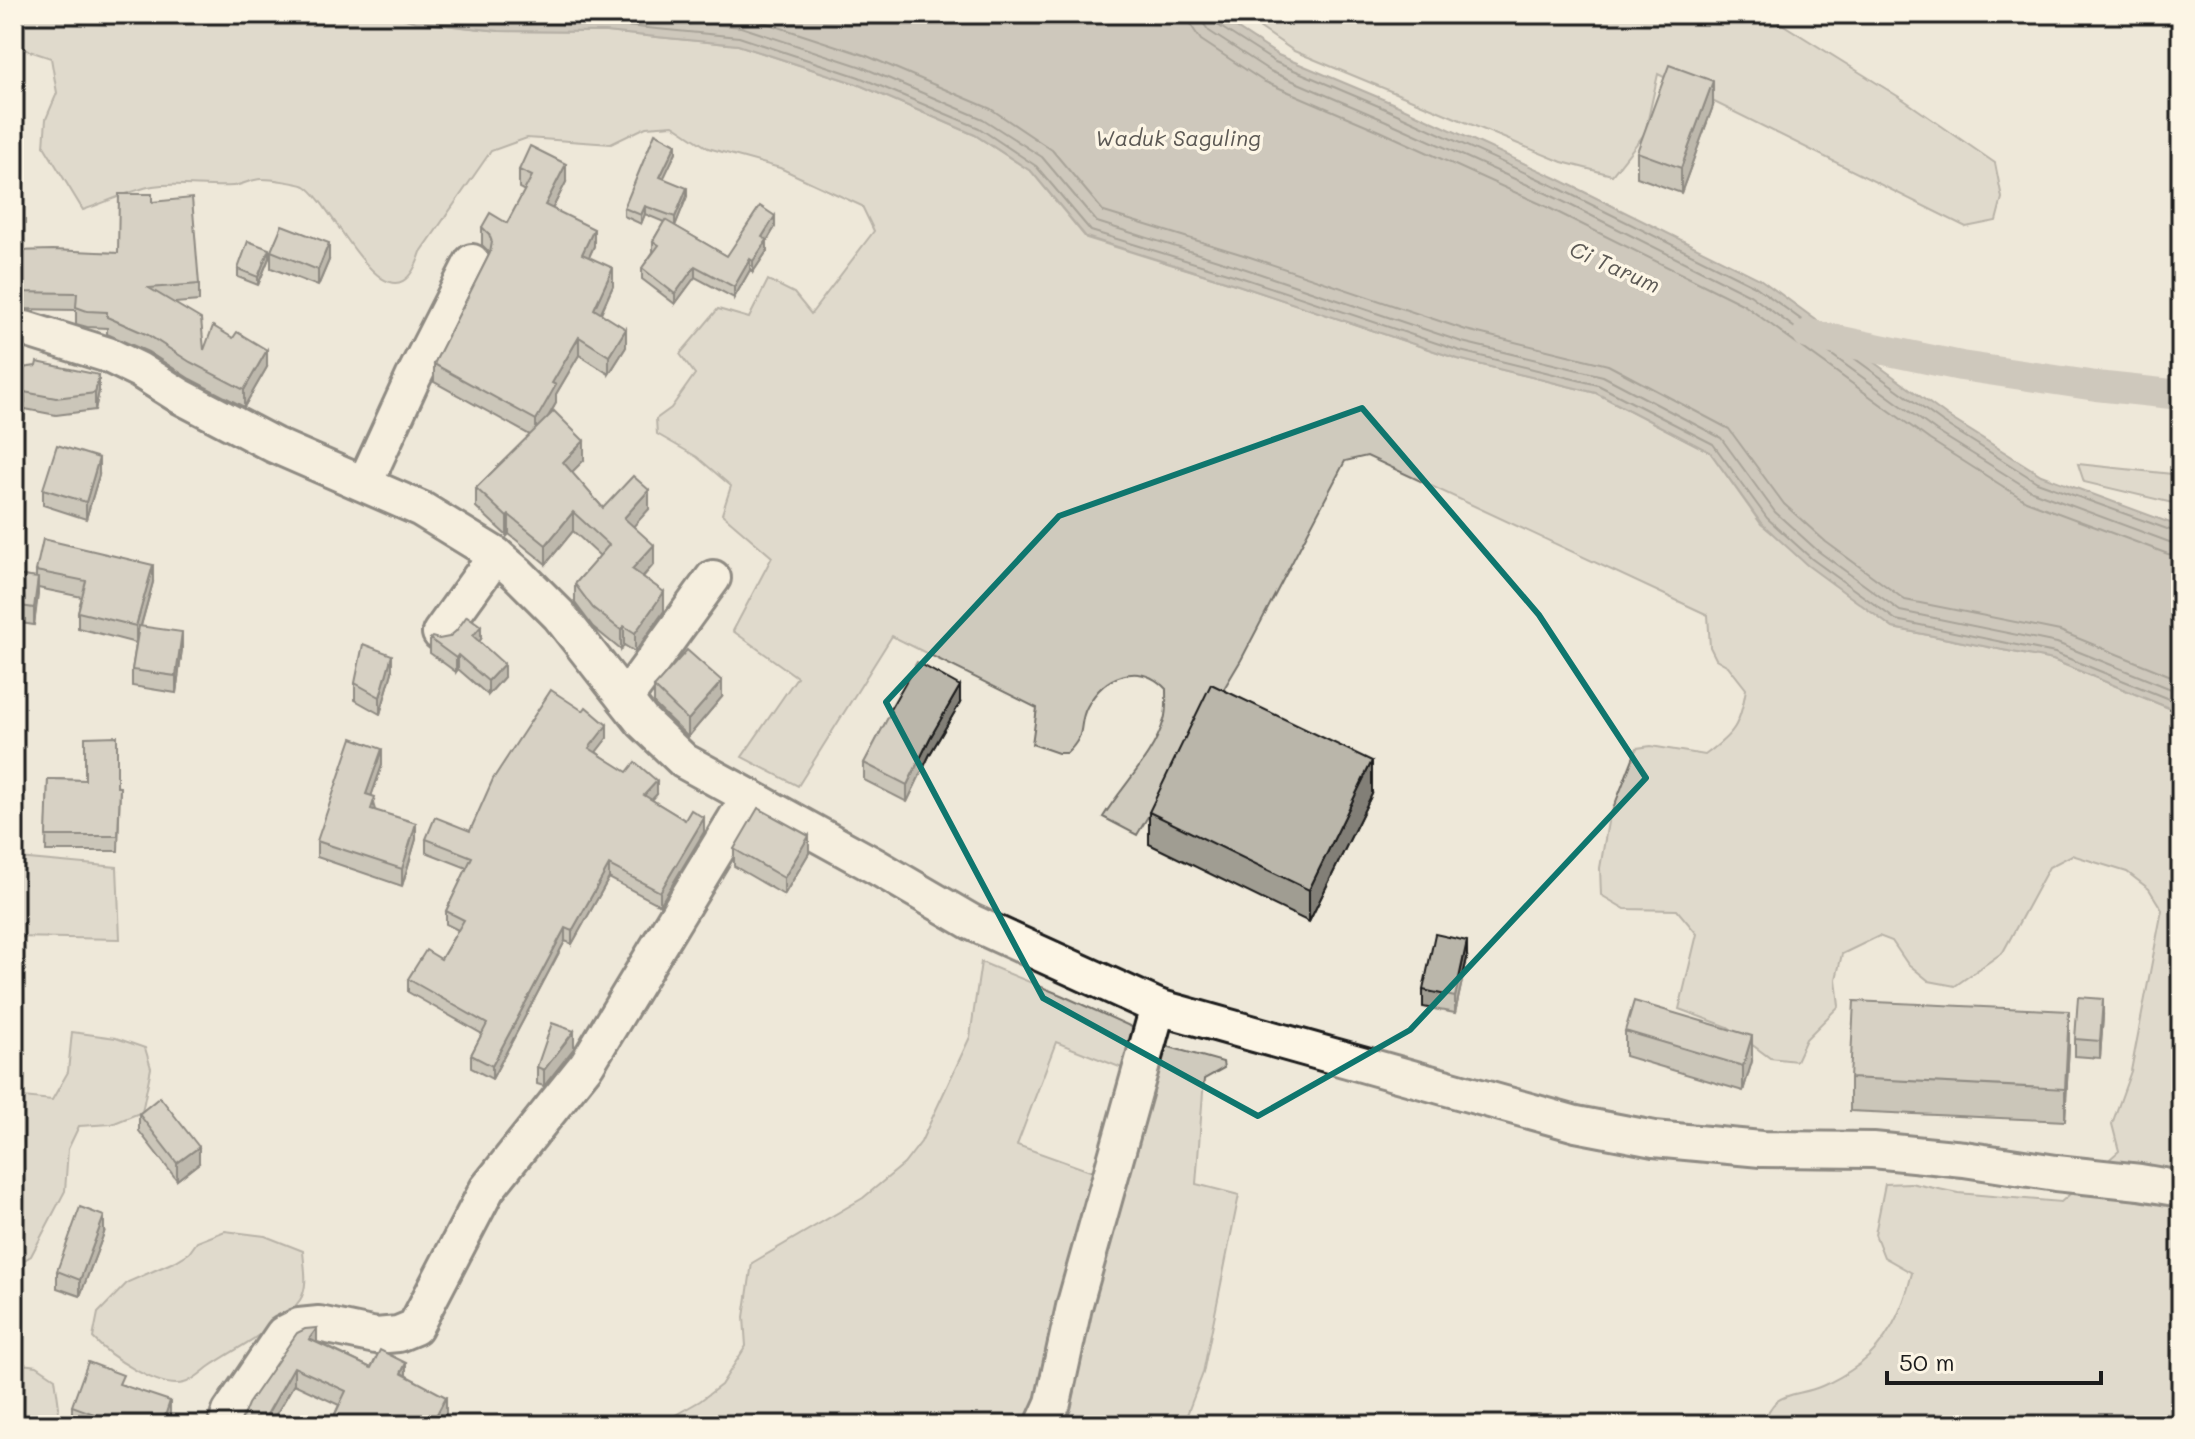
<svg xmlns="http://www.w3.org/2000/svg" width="2195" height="1439" font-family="Mali,sans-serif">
<rect width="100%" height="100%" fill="#eee8d9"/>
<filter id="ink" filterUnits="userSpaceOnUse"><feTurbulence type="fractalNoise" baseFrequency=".0125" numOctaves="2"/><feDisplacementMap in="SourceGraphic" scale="16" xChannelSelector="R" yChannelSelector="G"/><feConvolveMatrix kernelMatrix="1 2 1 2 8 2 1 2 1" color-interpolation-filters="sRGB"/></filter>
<g filter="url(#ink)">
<g fill="#cfcabd" stroke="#76736c" stroke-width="2">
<path d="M14,14H389L416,22L499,31L606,32L738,45L857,84L975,135L1032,172L1086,238L1238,285L1458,359L1596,393L1710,452L1761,524L1893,628L2053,660L2181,713V1425H1764C1772,1389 1795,1398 1822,1386C1834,1381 1849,1372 1860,1364C1888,1342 1904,1307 1912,1273L1884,1257L1875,1234L1885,1184L1910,1183L1958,1193L2061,1202L2119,1151L2112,1124L2131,1071L2162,910L2149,889L2127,872L2072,855L2049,867L2003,952L1955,986L1929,981L1907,963L1892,941L1879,936L1842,954L1836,979L1839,1006L1806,1039L1796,1061L1770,1058L1728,1027L1679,1009L1697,934L1677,910L1625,909L1601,895L1600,868L1608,822L1637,748L1651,746L1705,755C1735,733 1740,725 1746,689L1728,666L1716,659L1710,647L1708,615L1367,456L1345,461L1241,660L1137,835L1103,817C1123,784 1153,757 1164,720C1167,711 1166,699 1166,689C1139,661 1104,675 1087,707C1077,726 1088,733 1067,753H1058L1032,744L1037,708L892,636L798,786L742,757L797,677L733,631L772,557L722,514L731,486L697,457L657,434L656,419L671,408L695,374L680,354L718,309L749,318L768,280L794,293L811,314L874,231L862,206L780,168L708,148L673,125L646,127L611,144L527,138L491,151L421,252C391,344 334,203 305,186C299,183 270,179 263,179C253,178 243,185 233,186C208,188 178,182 153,186C131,190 105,203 83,210L44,146L46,119L57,93L51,58L14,46Z"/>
<path d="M1240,14H1766L1904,100L1995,163L2002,198L1996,221L1966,227L1658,74L1645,133L1612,175L1562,162L1294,51Z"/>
<path d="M2078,464L2181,475V505L2084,482Z"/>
<path d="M14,771L18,797V858L117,867L120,939L14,937Z"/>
<path d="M981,962L1061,995L1143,1032L1127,1070L1056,1042L1017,1145L1115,1180L1162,1045L1223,1062L1224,1068L1204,1079L1196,1184L1239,1195L1203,1373L1183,1425H658L700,1401L721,1385L746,1346L744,1317L752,1263L863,1198L904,1164L921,1142L970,1037Z"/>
<path d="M72,1032L116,1038L145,1048L151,1068L142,1112L112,1124L79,1126L68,1149L65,1191L31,1256L14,1266V1096L52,1100L68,1072Z"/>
<path d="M225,1231L265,1236L303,1251C304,1267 309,1286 300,1300C284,1324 235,1349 210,1366C203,1371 193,1381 184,1383C159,1390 109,1356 93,1338L98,1313L128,1282L176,1261L189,1253L197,1242Z"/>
<path d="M14,1363L37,1366L55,1378L59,1407L57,1425H14Z"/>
</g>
<path fill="#a7a299" stroke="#6f6c67" stroke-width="2" d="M389,14H1215L1278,55L1392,103L1556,178L1760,279L1947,416L2041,475L2181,527V713L2053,660L1893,628L1807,565L1761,523L1710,452L1596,393L1458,359L1238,285L1086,237L1032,172L975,135L857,84L738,45L606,32L499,31L416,22Z"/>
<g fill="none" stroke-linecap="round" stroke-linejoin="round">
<g stroke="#54524e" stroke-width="2">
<path d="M416,14L500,23L606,24L739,37L859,77L979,128L1036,166L1091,231L1240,277L1460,351L1598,385L1713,444L1767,518L1812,559L1896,620L2055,653L2181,704"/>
<path d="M579,14H608L741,27L862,67L983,119L1042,157L1097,222L1243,268L1462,342L1603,376L1721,438L1775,512L1818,551L1900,611L2057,643L2181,693"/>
<path d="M729,14L748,17L867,56L991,109L1052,150L1104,212L1247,256L1466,330L1608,365L1729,429L1784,504L1826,542L1905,600L2060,631L2181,680"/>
<path d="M1190,14L1192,27L1201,40L1263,81L1380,131L1543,205L1744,305L1930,440L2026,501L2168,554L2181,556"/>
<path d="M1202,14L1203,23L1209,31L1270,71L1384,120L1548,194L1750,295L1936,431L2032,491L2172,543L2181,544"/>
<path d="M1212,14L1213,19L1216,24L1275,62L1388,110L1552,185L1755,286L1942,422L2037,482L2181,534"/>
</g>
<path stroke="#a7a299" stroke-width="30" d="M1808,334L1961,366L2096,386L2181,395"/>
<g stroke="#1c1c1c" stroke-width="40">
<g id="minor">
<path d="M14,329H25L108,355L139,370L180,396L274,445L421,509L496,555L518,574L559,615L642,721L684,761L875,866L971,922L1158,1007L1576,1124L1654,1139L1761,1149L1873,1150L1964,1159L2056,1173L2140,1182L2181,1189"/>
<path d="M365,483L413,378L472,262"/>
<path d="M440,633L496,555"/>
<path d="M625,699L713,578"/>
<path d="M226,1425L230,1412L283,1334L299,1326L319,1324L376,1336L398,1334L415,1327L487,1189L587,1064L748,798"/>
<path d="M1043,1425L1053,1403L1074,1307L1158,1007"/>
</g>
</g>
<use href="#minor" stroke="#fcf5e5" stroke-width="34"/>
</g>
<g fill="#a09d92" stroke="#1c1c1c" stroke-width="2">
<path d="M1713,106L1681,193L1637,177V152Z"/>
<path d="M676,152L663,178L687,196L675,226L727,256L775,227L767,240V251L753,272L750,270L734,298L695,277L675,304L642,279V268L653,252V241L664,222L645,214L641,224L624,216V208Z"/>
<path d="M519,170L566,182L552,209L594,246L589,257L613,286L601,313L626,347L609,374L579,355L556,394V403L549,416L584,460L571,472L603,508L649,509L633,526L654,564L643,577L664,611L635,652L624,645L621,650L593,627L575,603V584L600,556L573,531L546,564L509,534L507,536L476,507V488L530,435L434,382V364L490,253L482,245V227L507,223L525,191L519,188Z"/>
<path d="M152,202L199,284V301L174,303L204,350L267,367L244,407L190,379L148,352L107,334V328L87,327L76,324V310L14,309V251L118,253Z"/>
<path d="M271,251L329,260L318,286L271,268Z"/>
<path d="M269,258L258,285L238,277V269Z"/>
<path d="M14,369L99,391L95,410L56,415L25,409V419L14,420Z"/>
<path d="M99,475L86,519L43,505V489Z"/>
<path d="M36,571L153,582L141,626L182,649L176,693L132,686V670L137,638L136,643L78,628V612L82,597L38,588L34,625L14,622V575L36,578Z"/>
<path d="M430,639H481L479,642L504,677L488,695L458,669L456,672L430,653Z"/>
<path d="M392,672L380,714L355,700V683Z"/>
<path d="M654,687L722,697L688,737L654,704Z"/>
<path d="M960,703L930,754L907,802L864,780V763L889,716V711Z"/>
<path d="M607,738L596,752L657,794L652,800L704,832L660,905L609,878L572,944L565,941L492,1079L471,1068V1055L482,1034L408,992V979L441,959L458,930L446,924V911L467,868L426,852V839L470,831Z"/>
<path d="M382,765L371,796L375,810L416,839L402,886L317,857V841Z"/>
<path d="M48,779L85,780L120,787L118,851H46Z"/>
<path d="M1372,794L1309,922L1149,844V812Z"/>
<path d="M734,849L809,853L784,895L734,866Z"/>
<path d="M1467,958L1455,1013L1423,1007V990Z"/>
<path d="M2103,1016L2100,1058L2075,1056V1039Z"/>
<path d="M1625,1031L1752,1061L1743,1091L1625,1056Z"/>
<path d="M2069,1044L2065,1121L1850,1111V1078Z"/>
<path d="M574,1048L544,1086L537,1084V1067Z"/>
<path d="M139,1114L199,1163L177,1180L139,1131Z"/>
<path d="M104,1233L80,1296L57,1288V1271Z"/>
<path d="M317,1342L371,1368L406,1376L446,1414L440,1425H330L339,1405L294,1384L270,1425H240V1423Z"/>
<path d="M123,1385L170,1418L168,1425H78L72,1423V1406Z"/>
</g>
<g fill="#827f77" stroke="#1c1c1c" stroke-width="2">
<path d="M1713,81V106L1681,193V168Z"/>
<path d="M676,144V152L660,186V177Z"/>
<path d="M566,164V182L545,223V205Z"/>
<path d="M687,188V196L675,226V217Z"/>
<path d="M645,206V214L641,224V215Z"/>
<path d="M775,216V227L764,246L767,240V251L753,272V261L762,237Z"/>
<path d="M594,229V246L582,272V254Z"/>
<path d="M329,243V260L318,286V270Z"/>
<path d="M269,249V258L258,285V277Z"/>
<path d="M750,259V270L734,298V287Z"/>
<path d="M695,266V277L675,304V294Z"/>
<path d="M613,268V286L594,327V309Z"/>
<path d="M626,329V347L609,374V356Z"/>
<path d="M579,337V355L556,394V403L536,438V420L552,383Z"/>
<path d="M267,350V367L244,407V390Z"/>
<path d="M99,375V391L95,410V393Z"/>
<path d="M584,441V460L563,481V462Z"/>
<path d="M99,458V475L86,519V502Z"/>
<path d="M649,490V509L624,537V518Z"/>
<path d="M573,512V531L546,564V545Z"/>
<path d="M509,515V534L507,536V517Z"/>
<path d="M654,545V564L632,588V569Z"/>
<path d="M153,565V582L136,643V626Z"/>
<path d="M38,578V595L34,625V608Z"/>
<path d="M664,592V611L635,652V633Z"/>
<path d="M481,626V639L473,650V636Z"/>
<path d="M624,626V645L621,650V630Z"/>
<path d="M182,632V649L176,693V676Z"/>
<path d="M392,655V672L380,714V697Z"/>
<path d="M458,655V669L456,672V658Z"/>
<path d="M504,664V677L488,695V681Z"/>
<path d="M722,681V697L688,737V720Z"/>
<path d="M960,686V703L930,754L907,802V785L930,738Z"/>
<path d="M607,725V738L589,761V748Z"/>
<path d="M382,749V765L366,811V794Z"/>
<path d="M1372,761V794L1309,922V890Z"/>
<path d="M657,781V794L644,808V795Z"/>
<path d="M704,818V832L660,905V892Z"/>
<path d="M416,823V839L402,886V869Z"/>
<path d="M809,836V853L784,895V878Z"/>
<path d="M609,865V878L572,944V931Z"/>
<path d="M565,928V941L492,1079V1066Z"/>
<path d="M1467,941V958L1455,1013V997Z"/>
<path d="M2103,999V1016L2100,1058V1041Z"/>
<path d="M2069,1011V1044L2065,1121V1089Z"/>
<path d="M574,1031V1048L544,1086V1070Z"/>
<path d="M1752,1036V1061L1743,1091V1066Z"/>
<path d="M199,1147V1163L177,1180V1163Z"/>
<path d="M104,1216V1233L80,1296V1280Z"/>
<path d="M317,1328V1344L309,1339Z"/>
<path d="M406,1363V1380L401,1373Z"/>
<path d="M294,1367V1384L270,1425H261Z"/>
<path d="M446,1397V1414L440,1425H431Z"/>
<path d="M170,1401V1418L168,1425H162Z"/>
</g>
<g fill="#bab6aa" stroke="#1c1c1c" stroke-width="2">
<path d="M1669,65L1713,81L1681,168L1637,152Z"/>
<path d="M655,133L676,144L660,177L687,188L675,217L645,206L641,215L624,208Z"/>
<path d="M530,146L566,164L545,205L594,229L582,254L613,268L594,309L626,329L609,356L579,337L552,383L556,385L536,420L434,364L490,253L492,242L489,234L482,227L490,213L507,223L532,176L519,170Z"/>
<path d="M119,194H152V202L192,198L199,284L149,288L201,319L204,350L213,326L233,338L237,332L267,350L244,390L190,362L148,335L107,317V312L87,311L76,307L77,293L14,292V251L53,250L118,253Z"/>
<path d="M760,206L775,216L762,237L767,240L753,261L750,259L734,287L695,266L675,294L642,268L659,245L653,241L665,220L727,256Z"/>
<path d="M282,225L329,243L318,270L271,251Z"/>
<path d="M248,241L269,249L258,277L238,269Z"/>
<path d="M37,362L99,375L95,393L56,398L24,392L25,402L14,404V369L36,366Z"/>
<path d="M554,411L584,441L563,462L603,508L633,476L649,490L624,518L654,545L632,569L664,592L635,633L624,626L621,630L593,608L575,584L609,545L573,512L546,545L509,515L507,517L476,488Z"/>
<path d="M57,445L99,458L86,502L43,489Z"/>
<path d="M43,539L153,565L136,626L78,612L86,581L36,571Z"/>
<path d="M14,575L38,578L34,608L14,605Z"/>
<path d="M467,616L481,626L473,636L504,664L488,681L458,655L456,658L430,639L432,637L439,639L449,637L456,631Z"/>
<path d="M139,626L182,632L176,676L132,670Z"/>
<path d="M363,644L392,655L380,697L355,683Z"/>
<path d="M687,650L722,681L688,720L654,687Z"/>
<path d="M917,662L960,686L930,738L907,785L864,763L891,712L889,711Z"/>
<path d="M1211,684L1372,761L1309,890L1149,812Z"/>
<path d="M551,690L583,711L586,707L607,725L589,748L627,772L635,762L657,781L644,795L685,820L691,810L704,818L660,892L609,865L572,931L565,928L492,1066L471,1055L487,1024L408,979L426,950L441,959L464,920L446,911L472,857L426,839L435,817L470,831L493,779Z"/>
<path d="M117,736V787H120L118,836H46L48,779L85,780V737Z"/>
<path d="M352,738L382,749L366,794L375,797L371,809L416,823L402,869L317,841Z"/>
<path d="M758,808L809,836L784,878L734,849Z"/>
<path d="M1435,934L1467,941L1455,997L1423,990Z"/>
<path d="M2078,997L2103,999L2100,1041L2075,1039Z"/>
<path d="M1634,1001L1752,1036L1743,1066L1625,1031Z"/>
<path d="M1854,1001L2069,1011L2065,1089L1850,1078Z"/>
<path d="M552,1023L574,1031L544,1070L537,1067Z"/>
<path d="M160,1097L199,1147L177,1163L139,1114Z"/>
<path d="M80,1207L104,1216L80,1280L57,1271Z"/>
<path d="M317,1328L309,1339L371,1368L380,1350L406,1363L401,1373L446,1397L431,1425H330L346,1391L294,1367L261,1425H244L240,1423L248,1404L297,1333L305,1329Z"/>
<path d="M88,1362L123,1375L119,1384L170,1401L162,1425H124L72,1406Z"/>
</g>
</g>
<path d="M0 0H2195V1439H0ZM1362,408L1539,615L1646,778L1410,1030L1258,1116L1043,998L886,702L1059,516Z" fill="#eee8d9" fill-opacity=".55" fill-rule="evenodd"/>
<path fill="none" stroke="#0f766e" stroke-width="6" stroke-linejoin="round" d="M1362,408L1539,615L1646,778L1410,1030L1258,1116L1043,998L886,702L1059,516Z"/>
<g text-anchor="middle" stroke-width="7" stroke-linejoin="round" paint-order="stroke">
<g font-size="22" font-style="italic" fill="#5b5854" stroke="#fcf5e5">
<text x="1178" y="146">Waduk Saguling</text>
<text transform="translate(1615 267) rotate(24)" y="8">Ci Tarum</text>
</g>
</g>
<rect width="2195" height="1439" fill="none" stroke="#fcf5e5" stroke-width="48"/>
<rect x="24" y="24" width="2147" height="1391" fill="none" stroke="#1c1c1c" stroke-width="3" filter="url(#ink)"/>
<path d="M1887 1371v12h214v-12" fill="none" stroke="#1c1c1c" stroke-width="4"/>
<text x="1899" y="1371" font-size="24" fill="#1c1c1c" stroke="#fcf5e5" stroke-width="6" paint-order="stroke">50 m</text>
</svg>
